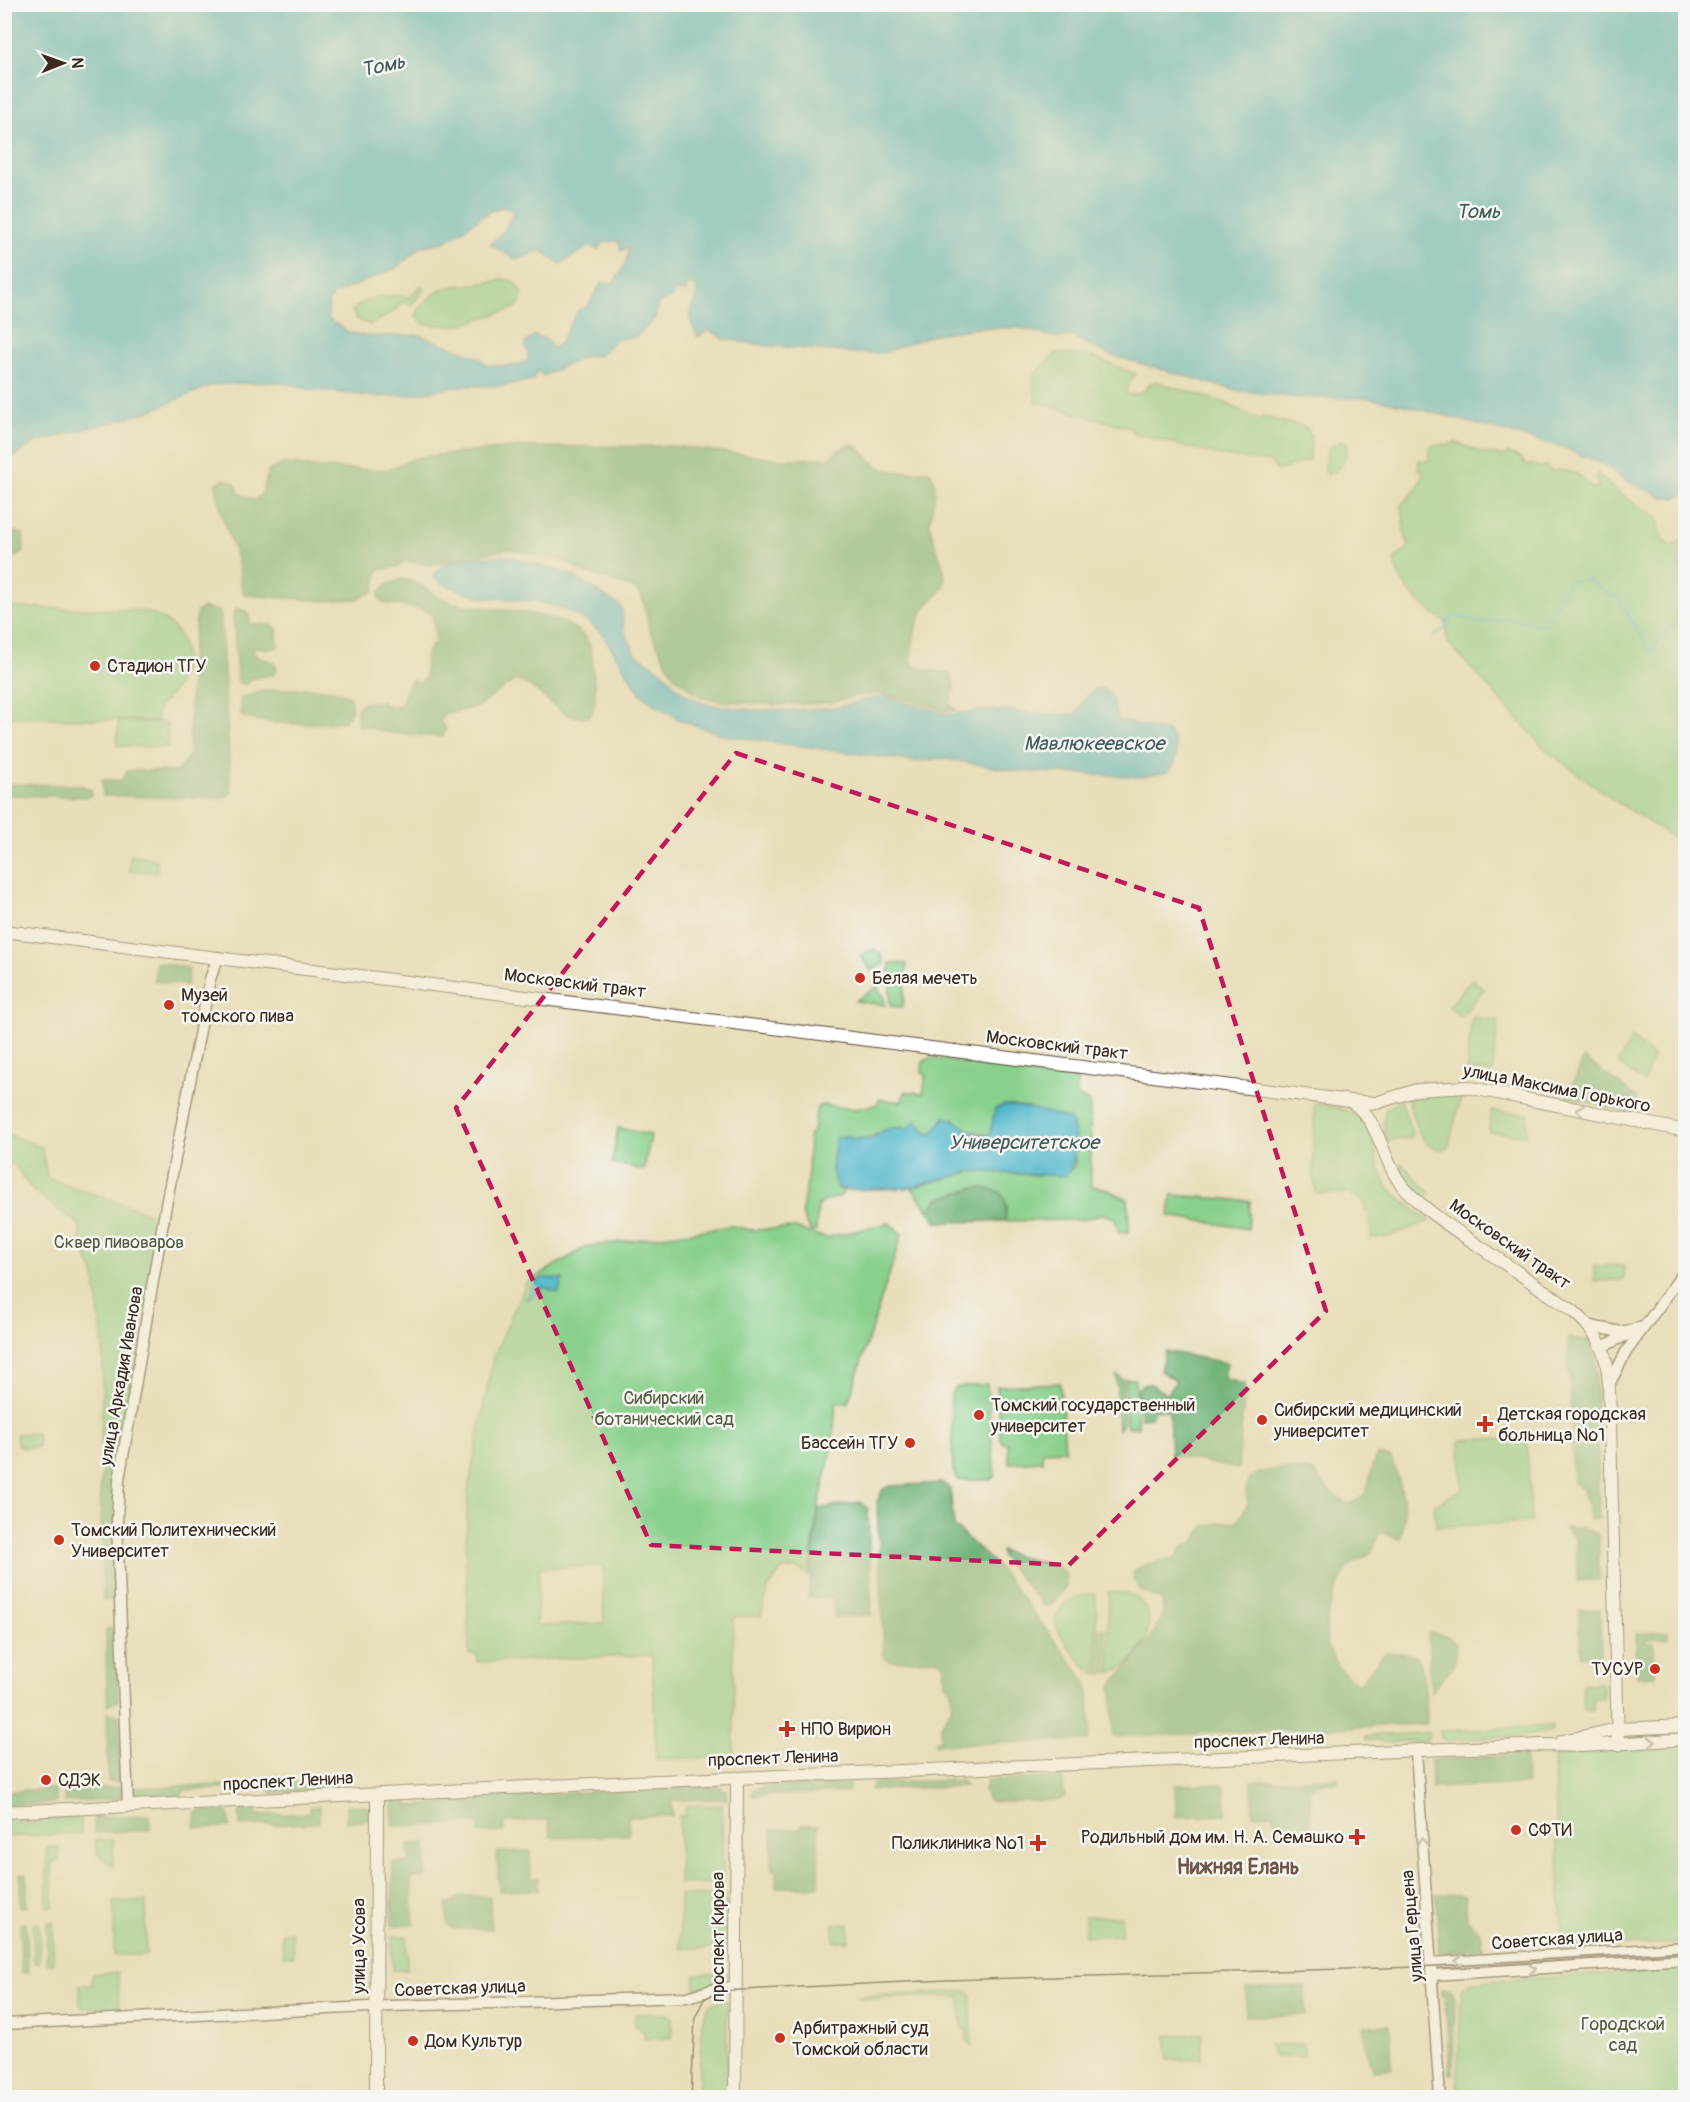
<svg xmlns="http://www.w3.org/2000/svg" width="1690" height="2102" font-family="Pangolin,sans-serif">
<rect width="100%" height="100%" fill="#f6f6f2"/>
<filter id="ink" filterUnits="userSpaceOnUse"><feTurbulence type="fractalNoise" baseFrequency=".0167" numOctaves="2"/><feDisplacementMap in="SourceGraphic" scale="12" xChannelSelector="R" yChannelSelector="G"/><feConvolveMatrix kernelMatrix="1 2 1 2 8 2 1 2 1" color-interpolation-filters="sRGB"/></filter>
<filter id="wash" filterUnits="userSpaceOnUse"><feTurbulence type="fractalNoise" baseFrequency=".008" numOctaves="4" result="noise"/><feDisplacementMap in="SourceGraphic" scale="24" xChannelSelector="R" yChannelSelector="G"/><feGaussianBlur stdDeviation="1.35" result="paint"/><feColorMatrix in="noise" values="0 0 0 0 0 0 0 0 0 0 0 0 0 0 0 0 0 1.4 0 .05"/><feComposite in="paint" operator="in"/></filter>
<g filter="url(#wash)">
<rect width="100%" height="100%" fill="#e9deba"/>
<g fill="#88d08b" stroke="#627d54" stroke-width="1.5" fill-rule="evenodd">
<path d="M502,279L513,281L522,293L520,303L515,308L456,326L424,324L415,315C444,273 461,292 502,279Z"/>
<path d="M420,286L425,288L412,305L401,302L395,311L370,325L356,319L352,310C369,297 389,293 410,297Z"/>
<path d="M1057,353L1093,357L1136,374L1127,386L1126,394C1138,396 1144,393 1150,383L1157,382L1226,403L1259,420L1262,417L1306,427L1311,436L1309,460L1277,471L1271,462L1222,456L1134,433L1131,428L1036,402L1033,375Z"/>
<path d="M1341,441L1347,442C1347,459 1343,468 1327,475L1325,468L1328,448Z"/>
<path d="M1455,442L1480,452L1503,456L1508,453L1520,457L1527,466L1532,464L1538,467L1546,466L1551,471C1568,468 1583,474 1592,489L1598,487L1596,478L1598,473C1604,483 1645,513 1657,515C1661,528 1657,541 1673,546L1685,539L1684,550L1678,560L1686,598L1685,845L1618,803L1547,751L1448,643L1446,632L1449,624C1426,609 1398,589 1394,558L1407,551L1409,544C1400,531 1406,519 1401,505L1417,489L1424,471L1418,470L1419,460L1429,461L1430,445H1449Z"/>
<path d="M5,607L136,610C194,619 199,673 158,707L157,721L5,717Z"/>
<path d="M118,721L168,723V747L117,746Z"/>
<path d="M130,853L157,860V872L129,871Z"/>
<path d="M874,949L882,955L884,963L871,971L860,955Z"/>
<path d="M890,963L907,964L903,1007L890,1006Z"/>
<path d="M1472,979L1484,989L1461,1017L1449,1007Z"/>
<path d="M877,987L884,997L885,1005L855,1001Z"/>
<path d="M1472,1017L1499,1020L1492,1073L1466,1070Z"/>
<path d="M1632,1038L1653,1057L1644,1082L1618,1063Z"/>
<path d="M930,1058L1077,1079V1096L1090,1103L1091,1186L1104,1188L1128,1199L1129,1232L1119,1233L1115,1218L1104,1214L1080,1220L1005,1221L1007,1205L973,1188L938,1199L929,1211L912,1188L972,1171L1037,1175L1074,1167L1075,1161L1071,1123L1034,1109L1004,1105L990,1135L964,1130L954,1119L932,1134L927,1133L916,1121L908,1128C885,1125 878,1139 853,1139L848,1136L836,1137L832,1168L839,1189L844,1190L841,1196L818,1204L816,1231H811C796,1214 805,1200 807,1182C809,1167 808,1150 809,1134L813,1131L817,1107L822,1105L856,1109L878,1104L879,1099L901,1102L906,1091L923,1094L926,1074L922,1073L923,1062Z"/>
<path d="M1463,1091L1448,1148C1419,1157 1413,1115 1407,1096Z"/>
<path d="M1400,1099L1413,1135L1410,1138L1387,1141L1383,1123L1386,1109Z"/>
<path d="M1314,1103C1342,1108 1368,1112 1374,1145C1377,1161 1378,1170 1387,1185C1398,1200 1416,1210 1430,1221L1387,1237L1371,1238L1370,1212L1365,1211L1364,1201L1348,1193L1317,1194L1313,1177Z"/>
<path d="M1491,1111L1528,1114L1526,1135L1489,1132Z"/>
<path d="M618,1128L651,1135L644,1170L612,1163Z"/>
<path d="M5,1133L42,1147L47,1178L160,1217L126,1415C121,1435 124,1442 101,1444L103,1348L94,1272L81,1247L79,1224L31,1189L14,1164L5,1163Z"/>
<path d="M1401,1163L1430,1193L1425,1199L1405,1180L1396,1165Z"/>
<path d="M1172,1195L1250,1201L1248,1229L1169,1216Z"/>
<path d="M889,1223L902,1234L848,1403H836L832,1447L818,1509L809,1576L798,1569H782L768,1589L761,1616L733,1617L734,1757L656,1759L652,1655L478,1662L477,1654H469L466,1547L468,1491L493,1357L526,1283L586,1247L732,1226L751,1230L795,1228L826,1238ZM603,1566L604,1623L536,1626L539,1568Z"/>
<path d="M1624,1265V1280L1594,1281V1266Z"/>
<path d="M1117,1375L1122,1379L1123,1422L1118,1429Z"/>
<path d="M1125,1379H1135L1138,1427H1128L1126,1423Z"/>
<path d="M1060,1383L1065,1450L1042,1451V1461L1009,1463L1008,1443H1003L1000,1438L997,1386Z"/>
<path d="M987,1384L995,1477L990,1480H959L953,1471L951,1393L957,1387Z"/>
<path d="M37,1433L38,1447L21,1448V1445H17V1434Z"/>
<path d="M1527,1437L1531,1522L1436,1527L1434,1505L1462,1489L1460,1440Z"/>
<path d="M1108,1592C1173,1591 1151,1660 1109,1674Z"/>
<path d="M1096,1593L1097,1674C1084,1669 1057,1635 1055,1621C1060,1601 1077,1594 1096,1593Z"/>
<path d="M1099,1629H1105L1106,1674H1100Z"/>
<path d="M1602,1683V1699H1593V1711H1584L1582,1684Z"/>
<path d="M1552,1726V1731L1527,1736L1445,1740L1441,1738L1439,1731Z"/>
<path d="M1429,1733L1428,1738L1424,1741L1383,1742L1366,1739V1736Z"/>
<path d="M1685,1744V1942L1563,1950L1553,1757L1560,1753Z"/>
<path d="M722,1805L723,1883L679,1884V1816H686L685,1806Z"/>
<path d="M81,1817V1833L5,1837V1820L20,1819V1823L42,1822V1819Z"/>
<path d="M95,1840H113V1866L97,1853Z"/>
<path d="M47,1847H59V1861L52,1862L53,1907H47Z"/>
<path d="M727,1895V1948H680V1896Z"/>
<path d="M146,1901V1955H114V1902Z"/>
<path d="M1085,1916H1121V1935L1085,1936Z"/>
<path d="M53,1922V1963L47,1964V1923Z"/>
<path d="M33,1923H39V1963H34Z"/>
<path d="M833,1924H849V1941H834Z"/>
<path d="M282,1932H292L293,1956H283Z"/>
<rect x="392" y="1936" width="15" height="34"/>
<path d="M1685,1969V2097L1457,2098L1461,1990L1471,1982Z"/>
<path d="M118,1973L119,2007L83,2008L80,2005V1985H92V1974Z"/>
<path d="M727,1973V1984L695,1988V1974Z"/>
<path d="M967,1991L971,1995L972,2045L967,2043L966,2029H962L960,1996L863,1999L857,1996Z"/>
<path d="M724,1999L727,2002V2091L722,2096H703L698,2090L702,2023L709,2005Z"/>
<path d="M635,2014H668L672,2018V2038L644,2039V2032L635,2025Z"/>
<path d="M1202,2034V2059L1168,2060L1167,2035Z"/>
<path d="M1304,2044V2056L1275,2057L1268,2045Z"/>
</g>
<g fill="#6eb277" stroke="#546e4a" stroke-width="1.5">
<path d="M671,446L783,459L830,458C860,428 860,457 879,467C893,474 914,471 930,471C942,489 929,510 930,526C932,542 951,574 943,588C940,594 932,599 927,605C915,621 912,642 911,662L916,667L949,674C957,686 956,690 948,703L956,710H945L905,698L880,694L859,695L829,703L777,705L719,701L701,697L673,675L650,631L642,596L634,588L583,572L568,562L507,549L431,565L405,561L397,567L378,570L374,591L357,599L324,601L245,595C239,585 241,578 239,567C232,538 218,513 216,483L225,479L235,483L240,494L254,500L261,495L269,470L285,463L320,468L387,470L418,457L520,447Z"/>
<path d="M5,529L23,534L24,552L17,556L5,557Z"/>
<path d="M402,579C421,581 431,595 447,601C481,612 566,607 587,640C592,648 592,661 593,671C595,685 598,704 590,716C556,724 545,686 515,680L479,706L443,715L440,721L446,729L443,737L391,733L357,725V709L362,703L382,701L385,705L395,707L402,703L408,684L413,680L419,683L425,679L426,654L436,640L432,614L421,609L384,603L379,599V593L386,585Z"/>
<path d="M203,608L219,611L221,619L231,793L224,798L103,796L102,780H122L128,770L177,772L189,756L191,658L197,611Z"/>
<path d="M236,608L248,612L250,624L273,625L277,629L278,647L268,649L255,647L253,652L257,657L273,662L277,668L275,674L251,679L247,684H241L237,680L233,613Z"/>
<path d="M267,690C292,690 328,683 350,697L352,710L345,721C315,725 269,726 241,716L240,698Z"/>
<path d="M5,784L81,785L92,791L91,795L85,797L5,795Z"/>
<path d="M156,962L189,968L187,985L154,981Z"/>
<path d="M1584,1058L1638,1098L1633,1113L1567,1097Z"/>
<path d="M973,1188C1001,1188 1009,1192 1005,1221L936,1222L929,1211L938,1199Z"/>
<path d="M1568,1338L1589,1340L1596,1360L1599,1519L1591,1520L1583,1489L1573,1482Z"/>
<path d="M1165,1351L1227,1363L1224,1379L1245,1384L1238,1469L1171,1455L1169,1410L1154,1409L1151,1417L1141,1418L1137,1390L1142,1385L1151,1384L1167,1395L1176,1381L1160,1371Z"/>
<path d="M104,1454L112,1456L116,1464L113,1549L102,1550L100,1488Z"/>
<path d="M1377,1455L1391,1458C1402,1484 1409,1512 1400,1539L1380,1532C1377,1538 1375,1548 1370,1553C1363,1559 1352,1562 1347,1569C1322,1611 1313,1655 1358,1684C1371,1674 1375,1661 1387,1652C1395,1653 1409,1653 1415,1656C1424,1661 1429,1715 1425,1724L1113,1737L1112,1686C1123,1668 1174,1622 1161,1599L1144,1593L1133,1580L1134,1570L1147,1564L1175,1558L1182,1547L1194,1542L1205,1525L1238,1521L1248,1503L1246,1491L1248,1479C1268,1466 1291,1468 1314,1472L1330,1492L1348,1504C1378,1494 1363,1478 1377,1455Z"/>
<path d="M943,1483L950,1489L954,1526L998,1567L1088,1684L1091,1729L1088,1740L935,1745V1741L941,1740L940,1726L952,1709L951,1690L945,1683L944,1663L937,1659L890,1661L884,1657L877,1502L883,1489L890,1486Z"/>
<path d="M860,1502L868,1509L872,1615L834,1617L833,1598H808L818,1509Z"/>
<path d="M1564,1528H1582L1599,1535V1580L1578,1581L1575,1538Z"/>
<path d="M1001,1551L1057,1567L1066,1575V1587L1051,1605L1044,1606L1001,1556Z"/>
<path d="M102,1561H113L114,1600H103Z"/>
<path d="M1600,1609L1601,1656H1581L1579,1610Z"/>
<path d="M106,1629H115L118,1701L107,1705Z"/>
<path d="M1668,1632V1638L1646,1639V1643H1654L1655,1676L1637,1677L1636,1633Z"/>
<path d="M1428,1633L1448,1636L1456,1645L1454,1665L1431,1692Z"/>
<path d="M107,1712L119,1716L121,1781L108,1782Z"/>
<path d="M1525,1755L1526,1784L1432,1788L1430,1760Z"/>
<path d="M1062,1777L1065,1796L1060,1800L992,1802L988,1800L984,1792L986,1780Z"/>
<path d="M1338,1778V1782L1319,1783L1310,1789L1311,1829L1275,1830L1274,1814L1253,1815L1252,1781Z"/>
<path d="M960,1780L966,1786L870,1790L873,1783Z"/>
<path d="M328,1781V1786L319,1790L272,1793L266,1783Z"/>
<path d="M849,1784V1792L752,1796L754,1790L761,1787Z"/>
<path d="M1222,1784L1225,1790L1226,1815L1176,1817L1175,1785Z"/>
<path d="M223,1785V1789L184,1790L179,1798C164,1799 138,1806 133,1788Z"/>
<path d="M718,1786L726,1790L727,1799L672,1800V1816L628,1817L629,1835L550,1837L549,1820L504,1822V1832L479,1833V1823L392,1826V1801L408,1800V1806L480,1802V1797Z"/>
<path d="M122,1787L121,1795L118,1799L65,1802L64,1789Z"/>
<path d="M55,1789L56,1803L8,1805V1791Z"/>
<path d="M346,1805L366,1806L371,1820L346,1822Z"/>
<path d="M319,1806V1823L240,1826L239,1814L242,1809H256V1815L310,1813V1807Z"/>
<path d="M226,1810L229,1813L230,1827L195,1828V1814L200,1811Z"/>
<path d="M149,1815L150,1830L94,1833V1817Z"/>
<path d="M801,1825H818L819,1887H776V1870H772V1829H801Z"/>
<path d="M407,1844H426V1877H411L414,1925H392L393,1863L410,1862Z"/>
<path d="M530,1851L531,1878H538V1890L499,1891L497,1852Z"/>
<rect x="20" y="1874" width="7" height="33"/>
<path d="M1436,1894L1465,1895L1467,1920L1482,1934L1483,1950L1439,1952Z"/>
<path d="M462,1896H490L491,1929H453L448,1925L447,1905Z"/>
<path d="M20,1923H27L28,1973H21Z"/>
<path d="M1305,1987V2015L1246,2016V1988Z"/>
<path d="M1441,1989H1450L1455,1996L1453,2074H1450L1445,1995H1441Z"/>
<path d="M1390,2025L1392,2069L1373,2070L1365,2044L1364,2026Z"/>
</g>
<g fill="#4cb5ca" stroke="#447074" stroke-width="1.5" fill-rule="evenodd">
<path d="M5,4L1685,5V494L1674,498L1663,497L1625,480L1608,467L1562,447L1404,405L1369,398H1297L1234,390L1107,354L1071,336L1057,338L1019,328H979L935,334L883,353H854L760,345L724,339L709,330L698,337C690,321 684,314 697,299L696,286L689,283L686,292L674,291L672,297L658,303L655,319L636,337L616,339L599,356L588,355L543,376L538,370L533,380L503,386H461L409,395L375,397L308,389L278,382L213,385L145,413L37,442L15,456H5ZM503,207L514,209L504,231L490,244L517,260L540,250L560,264L590,246L598,250L604,242L618,241L621,251L629,247L626,263L614,283L602,282L587,307L578,310L560,343L553,348L547,340L535,335L525,343L529,360L514,366L486,365L481,358L420,335L365,336L348,332L328,319L329,301L335,294L396,268L423,246L445,242L489,212Z"/>
<path d="M507,556L570,574L619,605L622,609L624,630L635,653L662,671L682,692L705,704L754,710H795L838,707L871,698L889,697L949,714L988,710L1075,715C1084,701 1093,678 1111,694L1118,720L1169,732C1178,744 1179,761 1169,772L1142,777L1016,771L940,758L917,762L726,736L680,720L652,703L640,693L603,635L587,621L565,609L535,601L481,597L443,584L433,577C439,556 490,557 507,556Z"/>
<path d="M1004,1105L1034,1109L1069,1119C1077,1132 1078,1167 1064,1176L972,1171L908,1188L844,1190L836,1186L832,1168L836,1137L849,1136L853,1139H872C883,1129 892,1126 908,1128L916,1121L927,1133L932,1134L945,1117C962,1121 970,1137 990,1135L995,1109Z"/>
<path d="M543,1278L563,1279L559,1293L543,1287L539,1293L526,1300L533,1284Z"/>
</g>
<g fill="none" stroke-linecap="round" stroke-linejoin="round">
<g stroke="#4cb5ca" stroke-width="2">
<path d="M1686,555L1680,561L1686,580"/>
<path d="M1432,638L1445,628L1446,622L1457,616L1482,623L1508,619L1544,624L1569,581L1588,580L1620,601L1650,652L1670,628L1686,616"/>
</g>
</g>
</g>
<g filter="url(#ink)">
<g fill="none" stroke-linecap="round" stroke-linejoin="round">
<g stroke="#554535" stroke-width="13">
<g id="minor">
<path d="M1590,1326L1621,1332L1644,1327"/>
<path d="M1602,1347L1629,1334"/>
<path d="M1609,1385L1626,1352L1686,1269"/>
<path d="M1416,1751L1440,2098"/>
<path d="M128,1806L117,1522L119,1480L166,1205L210,979L218,957"/>
<path d="M1430,1963L1686,1947"/>
<path d="M1432,1975L1686,1959"/>
<path d="M4,2024L391,2006L687,1997L719,1988L735,1987"/>
</g>
</g>
<g stroke="#554535" stroke-width="14">
<g id="major">
<path d="M4,931L1351,1101L1376,1103L1417,1090L1467,1087L1686,1131"/>
<path d="M1352,1102C1383,1124 1381,1163 1406,1190C1427,1212 1454,1229 1479,1246C1510,1267 1542,1289 1573,1311C1597,1331 1608,1353 1609,1385L1618,1745"/>
<path d="M1562,1741L1618,1729L1686,1726"/>
<path d="M4,1812L635,1782L1544,1745L1584,1746L1686,1739"/>
<path d="M376,2098L377,1795"/>
<path d="M735,2098L737,1778"/>
</g>
</g>
<use href="#minor" stroke="#fff" stroke-width="10"/>
<use href="#major" stroke="#fff" stroke-width="12"/>
<path stroke="#3b2a1e" stroke-width="1.5" d="M691,2098L695,2018L704,1999L720,1991L947,1980L1419,1967L1686,1951"/>
</g>
<defs><path id="oneway-chevron" d="M-2-3.5L2.5 0L-2 3.5" fill="none" stroke-width="1.6" stroke-linecap="round" stroke-linejoin="round" transform="scale(1.5)"/></defs>
<g stroke="#a79f9a">
<use href="#oneway-chevron" transform="translate(1580 1110) rotate(-169)"/>
<use href="#oneway-chevron" transform="translate(1652 1742) rotate(-4)"/>
<use href="#oneway-chevron" transform="translate(1422 1842) rotate(-94)"/>
<use href="#oneway-chevron" transform="translate(1459 1961) rotate(177)"/>
<use href="#oneway-chevron" transform="translate(1532 1969) rotate(-3)"/>
</g>
</g>
<path d="M0 0H1690V2102H0ZM736,753L1199,908L1326,1311L1069,1565L651,1545L456,1108Z" fill="#e9deba" fill-opacity=".55" fill-rule="evenodd"/>
<path fill="none" stroke="#c2185b" stroke-width="4.5" stroke-dasharray="12 8" stroke-linejoin="round" d="M736,753L1199,908L1326,1311L1069,1565L651,1545L456,1108Z"/>
<g fill="#c8321e" stroke="#f6f6f2" stroke-width="2">
<circle cx="95" cy="666" r="6"/>
<circle cx="860" cy="978" r="6"/>
<circle cx="169" cy="1005" r="6"/>
<circle cx="979" cy="1415" r="6"/>
<circle cx="1262" cy="1420" r="6"/>
<path d="M1482 1415h6v6h6v6h-6v6h-6v-6h-6v-6h6z"/>
<circle cx="910" cy="1443" r="6"/>
<circle cx="59" cy="1540" r="6"/>
<circle cx="1655" cy="1669" r="6"/>
<path d="M784 1720h6v6h6v6h-6v6h-6v-6h-6v-6h6z"/>
<circle cx="46" cy="1780" r="6"/>
<circle cx="1516" cy="1830" r="6"/>
<path d="M1354 1828h6v6h6v6h-6v6h-6v-6h-6v-6h6z"/>
<path d="M1035 1834h6v6h6v6h-6v6h-6v-6h-6v-6h6z"/>
<circle cx="780" cy="2038" r="6"/>
<circle cx="413" cy="2041" r="6"/>
</g>
<g text-anchor="middle" stroke-width="5" stroke-linejoin="round" paint-order="stroke">
<g font-size="18" fill="#3b2a1e" stroke="#f6f6f2" text-anchor="start">
<text x="107" y="672">Стадион ТГУ</text>
<text x="872" y="984">Белая мечеть</text>
<text x="181" y="1001">Музей<tspan x="181" dy="21">томского пива</tspan></text>
<text x="991" y="1411">Томский государственный<tspan x="991" dy="21">университет</tspan></text>
<text x="1274" y="1416">Сибирский медицинский<tspan x="1274" dy="21">университет</tspan></text>
<text x="1498" y="1420">Детская городская<tspan x="1498" dy="21">больница №1</tspan></text>
<text x="898" y="1449" text-anchor="end">Бассейн ТГУ</text>
<text x="71" y="1536">Томский Политехнический<tspan x="71" dy="21">Университет</tspan></text>
<text x="1643" y="1675" text-anchor="end">ТУСУР</text>
<text x="800" y="1735">НПО Вирион</text>
<text x="58" y="1786">СДЭК</text>
<text x="1528" y="1836">СФТИ</text>
<text x="1344" y="1843" text-anchor="end">Родильный дом им. Н. А. Семашко</text>
<text x="1024" y="1849" text-anchor="end">Поликлиника №1</text>
<text x="792" y="2034">Арбитражный суд<tspan x="792" dy="21">Томской области</tspan></text>
<text x="425" y="2047">Дом Культур</text>
</g>
<g font-size="18" fill="#3b2a1e" stroke="#f6f6f2">
<text transform="translate(575 983) rotate(7)" y="6">Московский тракт</text>
<text transform="translate(1057 1045) rotate(7)" y="6">Московский тракт</text>
<text transform="translate(1557 1088) rotate(11)" y="6">улица Максима Горького</text>
<text transform="translate(1510 1244) rotate(35)" y="6">Московский тракт</text>
<text transform="translate(121 1376) rotate(-80)" y="6">улица Аркадия Иванова</text>
<text transform="translate(1259 1740) rotate(-2)" y="6">проспект Ленина</text>
<text transform="translate(773 1758) rotate(-2)" y="6">проспект Ленина</text>
<text transform="translate(288 1781) rotate(-3)" y="6">проспект Ленина</text>
<text transform="translate(1412 1926) rotate(-95)" y="6">улица Герцена</text>
<text transform="translate(718 1937) rotate(-90)" y="6">проспект Кирова</text>
<text transform="translate(1557 1939) rotate(-4)" y="6">Советская улица</text>
<text transform="translate(359 1946) rotate(-90)" y="6">улица Усова</text>
<text transform="translate(460 1988) rotate(-2)" y="6">Советская улица</text>
</g>
<g font-size="18" fill="#525c3f" stroke="#f6f6f2">
<text x="119" y="1248">Сквер пивоваров</text>
<text x="664" y="1404">Сибирский<tspan x="664" dy="21">ботанический сад</tspan></text>
<text x="1623" y="2030">Городской<tspan x="1623" dy="21">сад</tspan></text>
</g>
<g font-size="20" font-style="italic" fill="#415b5a" stroke="#f6f6f2">
<text transform="translate(383 65) rotate(-12)" y="7">Томь</text>
<text x="1478" y="218">Томь</text>
<text x="1094" y="750">Мавлюкеевское</text>
<text x="1024" y="1149">Университетское</text>
</g>
<g font-size="21" font-weight="bold" fill="#715648" stroke="#f6f6f2">
<text x="1238" y="1874">Нижняя Елань</text>
</g>
</g>
<rect width="1690" height="2102" fill="none" stroke="#f6f6f2" stroke-width="24"/>
<g transform="translate(63 63) rotate(89)" stroke="#f6f6f2" stroke-width="4.5" paint-order="stroke">
<path d="M0-4.5L10 22L0 15L-10 22Z" fill="#3b2a1e"/>
<text y="-9" font-size="16" font-weight="bold" text-anchor="middle" fill="#3b2a1e">N</text>
</g>
</svg>
